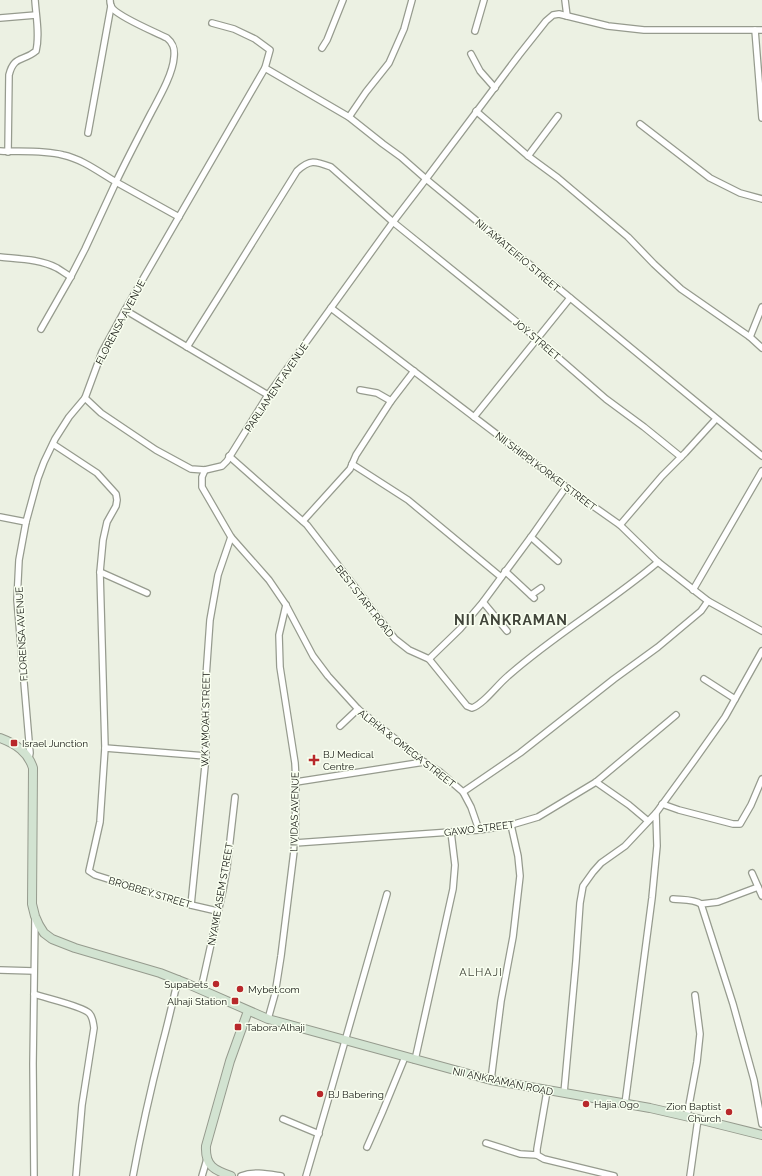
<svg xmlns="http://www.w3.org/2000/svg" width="762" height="1176" font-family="Raleway,sans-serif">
<rect width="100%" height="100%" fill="#ecf1e3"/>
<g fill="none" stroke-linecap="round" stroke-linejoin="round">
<g stroke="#969b8e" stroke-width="8">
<g id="street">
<path d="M110,0C110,3 110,6 113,9C123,19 153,31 167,38C173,43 175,48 174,57C173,74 159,98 151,113C139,136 127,159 116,182L179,217"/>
<path d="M565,0L567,16"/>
<path d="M0,18L36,15"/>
<path d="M755,30L762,118"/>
<path d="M475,31L484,0"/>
<path d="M322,48L327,40L343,0"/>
<path d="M471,54L480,71L495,88"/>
<path d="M265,68L349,117L383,144L401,157L426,179L762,456"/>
<path d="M476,111L528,156L558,178L628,237L654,264L681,289L750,337L762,348"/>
<path d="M349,117L366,92L389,63L404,29L412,0"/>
<path d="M640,124L710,178L740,193L762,199"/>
<path d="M88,133L111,6"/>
<path d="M0,151C21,152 42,150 63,155C82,159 99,172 116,182L85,249L69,280L41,329"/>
<path d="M8,152L9,75C14,55 23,62 36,51C40,35 36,16 35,0"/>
<path d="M528,156L558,116"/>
<path d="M0,257C19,259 40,259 57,268C62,271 66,274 71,277"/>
<path d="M331,308L566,487L620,525L658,562L708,601L762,631"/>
<path d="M125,310L268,395"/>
<path d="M750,337L762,307"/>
<path d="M187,347L221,293L297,171C310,159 315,161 331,167L393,222L523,327L606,399L644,427L681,457"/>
<path d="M360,390L377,393L391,401"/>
<path d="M85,398L101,413L156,450L191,469L205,470L222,466L227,461L268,395L393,222L426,179L519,55L546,21L553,15L559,14L608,26L644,30H762"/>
<path d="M474,417L570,298"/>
<path d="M53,444L97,473L116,494L117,500L116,506L107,522L103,540L100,572L105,748L100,822L89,871L95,875L191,905L217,911"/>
<path d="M229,456L307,525L395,639L409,650L429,659L467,706L472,708C484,704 497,685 508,676C555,634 610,603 658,562"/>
<path d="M352,464L408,500L501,577"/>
<path d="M205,470L202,477V487L231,537L269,580L286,605L313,656L328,676L358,709L424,762L440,772L463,792L471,807L479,830"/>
<path d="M0,517L26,522"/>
<path d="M303,521L350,469L356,455L391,401L414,371"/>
<path d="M620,525L662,476L685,453L716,419"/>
<path d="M531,537L558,561"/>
<path d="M505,571L534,598"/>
<path d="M100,572L147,593"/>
<path d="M693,590L762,471"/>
<path d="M531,595L541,588"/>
<path d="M483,602L507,631"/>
<path d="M429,659L460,629L483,602L531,537L566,487"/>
<path d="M704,679L735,699"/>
<path d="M340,726L358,709"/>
<path d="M105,748L206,756"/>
<path d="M29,758L30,753L17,600L19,560L26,522L38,478L44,462L55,439L69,417L85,398L102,352L125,310L265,68L270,50L255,39L234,29L212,23"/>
<path d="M296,782L424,762"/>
<path d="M596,782L629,805L648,821"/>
<path d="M463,792L520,753L614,679L658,647L701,611L708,601"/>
<path d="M662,804L679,810L733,824H740L751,805L762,779"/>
<path d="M656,813L691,765L725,717L762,651"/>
<path d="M295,843L479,830L511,825L538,817L596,782L676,715"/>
<path d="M752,873L762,896"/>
<path d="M673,899C682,900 694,899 701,904L733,1004L754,1080L762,1124"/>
<path d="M701,904L718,902L758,887"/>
<path d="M191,905L206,756L205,691L210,620L218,575L231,537"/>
<path d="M0,970L34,971"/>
<path d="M201,989L223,890L227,867L235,797"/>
<path d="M34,994C45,998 82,1006 89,1013C93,1017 93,1022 94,1028L82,1105L76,1176"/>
<path d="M268,1019L275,994L281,956L295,843L296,782L295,763L280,667L279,635L286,605"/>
<path d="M415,1060L453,889L455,865L451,832"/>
<path d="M491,1080L501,1001L513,937L520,876L518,856L511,825"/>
<path d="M547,1091L537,1149V1155L544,1159L614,1176"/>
<path d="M564,1093L576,961L580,903L583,886L593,872L601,863L625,846L656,813L657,846L652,898L625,1104"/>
<path d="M687,1116L697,1062L700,1034L695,995"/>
<path d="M283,1119L319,1134"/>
<path d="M486,1143L520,1154L537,1155"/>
<path d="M367,1147L382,1113L405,1057"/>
<path d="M34,1176L33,1064L35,918"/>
<path d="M133,1176C141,1132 151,1088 162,1045C168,1023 173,1001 178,979"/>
<path d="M202,1176L207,1159"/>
<path d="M241,1176C254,1171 268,1174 281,1176"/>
<path d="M306,1176L327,1104L387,894"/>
<path d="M690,1176L698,1119"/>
</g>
</g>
<g stroke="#969b8e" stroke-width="10">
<g id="secondary">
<path d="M0,738C16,744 28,752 33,768L32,904L35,916L39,925L44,933L52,939L75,948L160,973L188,984L268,1019L491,1080L650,1108L698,1119L762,1135"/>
<path d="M231,1176C214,1170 205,1166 206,1146L230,1061L248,1011"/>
</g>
</g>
<use href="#street" stroke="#fff" stroke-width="5.5"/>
<use href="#secondary" stroke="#d2e3d1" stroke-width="8"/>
</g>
<g fill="#b8282b" stroke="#f9fff0" stroke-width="1.5">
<rect x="10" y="739" width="8" height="8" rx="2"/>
<path d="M312 754h4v4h4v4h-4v4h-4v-4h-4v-4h4z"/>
<circle cx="216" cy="984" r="4"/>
<circle cx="240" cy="989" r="4"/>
<rect x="231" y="997" width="8" height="8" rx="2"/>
<rect x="234" y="1023" width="8" height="8" rx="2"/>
<circle cx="320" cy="1094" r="4"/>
<circle cx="586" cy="1104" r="4"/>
<circle cx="729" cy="1112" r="4"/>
</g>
<g text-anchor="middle" stroke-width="3" stroke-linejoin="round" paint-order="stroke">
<g font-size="10" fill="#151712" stroke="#f9fff0">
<text transform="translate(518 255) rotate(40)" y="4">NII AMATEIFIO STREET</text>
<text transform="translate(120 322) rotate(-62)" y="4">FLORENSA AVENUE</text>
<text transform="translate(537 339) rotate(40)" y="4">JOY STREET</text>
<text transform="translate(276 387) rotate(-56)" y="4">PARLIAMENT AVENUE</text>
<text transform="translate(546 471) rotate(37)" y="4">NII SHIPPI KORKEI STREET</text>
<text transform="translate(365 601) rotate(52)" y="4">BEST START ROAD</text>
<text transform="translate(21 634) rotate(-93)" y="4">FLORENSA AVENUE</text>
<text transform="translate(205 719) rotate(-89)" y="4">WK AMOAH STREET</text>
<text transform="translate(407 748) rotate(38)" y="4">ALPHA &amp; OMEGA STREET</text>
<text transform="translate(294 812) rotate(-89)" y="4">LIVIDAS AVENUE</text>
<text transform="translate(479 828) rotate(-7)" y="4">GAWO STREET</text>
<text transform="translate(150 892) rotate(17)" y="4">BROBBEY STREET</text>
<text transform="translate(220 894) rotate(-80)" y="4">NYAME ASEM STREET</text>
<text transform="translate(503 1081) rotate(12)" y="4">NII ANKRAMAN ROAD</text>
</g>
<g font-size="10" fill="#151712" stroke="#f9fff0" text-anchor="start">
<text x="22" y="747">Israel Junction</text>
<text x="323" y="758">BJ Medical<tspan x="323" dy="12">Centre</tspan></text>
<text x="208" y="988" text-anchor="end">Supabets</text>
<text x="248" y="993">Mybet.com</text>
<text x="227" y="1005" text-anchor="end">Alhaji Station</text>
<text x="246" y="1031">Tabora Alhaji</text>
<text x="328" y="1098">BJ Babering</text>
<text x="594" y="1108">Hajia Ogo</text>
<text x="721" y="1110" text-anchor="end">Zion Baptist<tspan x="721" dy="12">Church</tspan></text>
</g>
<g font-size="11" letter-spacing="1" fill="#41453a" stroke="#f9fff0">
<text x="481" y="976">ALHAJI</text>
</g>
<g font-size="14" font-weight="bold" letter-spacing="1" fill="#41453a" stroke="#f9fff0">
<text x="511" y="625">NII ANKRAMAN</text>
</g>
</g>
</svg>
